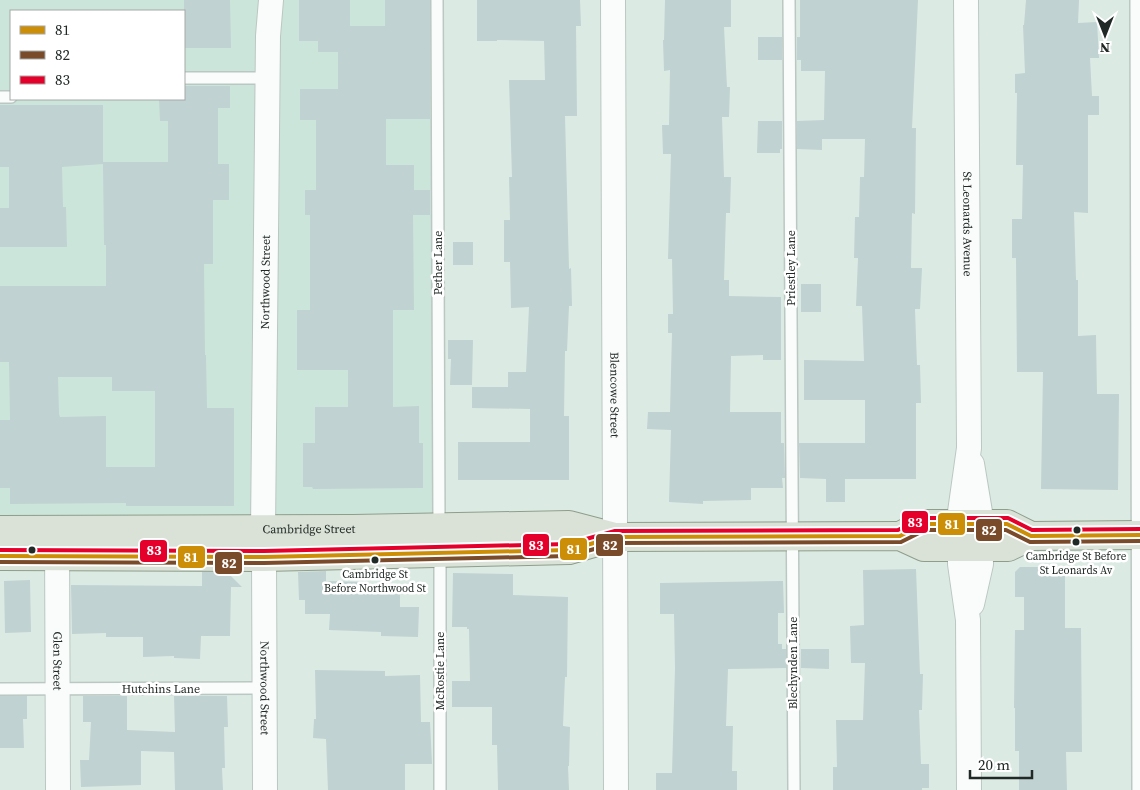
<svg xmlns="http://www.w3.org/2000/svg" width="1140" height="790" font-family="'Source Serif 4',serif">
<rect width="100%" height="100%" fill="#dceae4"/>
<path fill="#cce5da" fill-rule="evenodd" d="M0,0H431L437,540L0,524ZM11,11H184V99H11Z"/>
<g fill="#c0d2d1" fill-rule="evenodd">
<path d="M184,0H230L231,48H184Z"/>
<path d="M299,0H350V26H385V0H430V119H386V165H414V190H430V215H413L414,310H393V407L419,406V443H423V488L313,489L312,487H303V443H315V407H348V370H297V310H310V215H305V190H316V120H300V89H338V52H318V41H299Z"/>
<path d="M477,0H580L581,26H576L577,116H565L569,269L571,268L572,306H569L567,351H565L564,416H569V480H458V442H530V409L472,408V387H508V372H526L529,307L511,308L510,262H504V220H510L509,177H512L509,80H545L544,41L497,40V41H477Z"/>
<path d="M665,0H731V27H724L727,87H730L729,117H722L724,177H731L730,213H726L724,280H729V296L781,297V360H763V355L731,356L730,412H781V443H784L785,478H782L783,488H751V500L703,501V504L669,502L671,430L647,429L648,412H670L672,333H668V314H673L672,259H668L671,154H663L662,125H669L670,70L664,71L663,40H664Z"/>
<path d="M800,0H918L912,128H916L915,214L912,213L911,268H922L920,309H915L917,365H920L921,403H916V479H845V502H826V479L800,478L799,443H865V400H804V360L864,361L862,306H856L858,258H854L855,217H859L860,177H864L865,139H822V150L797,149V121L824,120L825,71H801V60H797V37H800Z"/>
<path d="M1026,0H1079L1078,23L1097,22L1099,58H1090L1092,96H1099V115H1088V213L1074,212L1076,280H1078V336L1096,335L1097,394H1119L1118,490L1041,489L1043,372H1017L1016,258H1012V219H1022L1023,165H1016L1017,93H1015V74L1025,73L1023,25H1024Z"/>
<rect x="758" y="37" width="24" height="23"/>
<path d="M184,86H230V108H218V164H229V200H213V264H204L205,355H206L207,408H234V506H126V503L10,504V488H0V420H10L9,362H0V286H106V245H104L103,164L62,167L63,207H66L67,247H0V208H9V167H0V105H103V162H168V121H160L159,99H184ZM58,377H112V391H155V467H106V416L60,417L59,414Z"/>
<path d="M758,121H782V149H780V153H757Z"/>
<rect x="453" y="242" width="20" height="23"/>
<rect x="801" y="284" width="20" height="28"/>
<path d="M448,340H473L472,385H450L451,359H448Z"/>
<path d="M1020,567H1065V628H1081L1082,752H1066L1067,790H1019V751H1015V708H1014L1015,630H1024V597H1015V572Z"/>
<path d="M916,569L920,674H923L922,710H919L921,764H929V788H922V790H833V767H837L836,720H863L865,663H851L850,626L864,625L863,570Z"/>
<path d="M326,571V581L363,582V587L400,588V607H419L418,637L381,636V632L329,630L330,614H305V600H299L298,572Z"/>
<path d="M202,572H227L242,587H231L230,636H201L200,659L174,658V656L143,657V637H106V633L72,634L71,585L202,586Z"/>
<path d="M453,573L513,574V595L568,597L567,677H565L563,726L570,727L569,766H568L569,790H498L497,745H492V707H452V681H470L469,629H467V627H452Z"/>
<path d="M30,580L31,632L5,633L4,581Z"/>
<path d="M783,581L784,613H778V644H782V649H786V668L728,669L726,726H733L732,771H737V790H656V773H672L675,668L674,614H660V583Z"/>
<path d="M801,649H829V669L801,668Z"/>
<path d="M315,670L385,671V676L420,675L421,722H430L432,764H405V790H328L326,739L313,738L314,719H316Z"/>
<path d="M0,696H27V719H23L24,748H0Z"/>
<path d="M83,696H127V730L175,732L174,696H227L228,727H224L225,768H222L223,790H175L174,752L141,751V785L81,787L80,760H89L91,722H83Z"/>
</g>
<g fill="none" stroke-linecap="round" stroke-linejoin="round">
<g stroke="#bbc7c2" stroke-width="14">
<g id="lane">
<path d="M437,0L439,526"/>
<path d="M789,0L794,790"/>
<path d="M1136,0L1138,790"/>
<path d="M184,78H267"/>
<path d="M0,97H11"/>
<path d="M440,553V790"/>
<path d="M0,689L265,688"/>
</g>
</g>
<g stroke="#bbc7c2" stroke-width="26">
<g id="street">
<path id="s1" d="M613,0L616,790"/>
<path id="s2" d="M966,0L969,448L960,512V564L968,620L969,790"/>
<path id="s3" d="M263,530L268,36L271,0"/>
<path id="s4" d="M57,537L58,790"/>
<path id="s5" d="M264,557L265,790"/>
<path d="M972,604L981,564L980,512L972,464"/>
</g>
</g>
<g stroke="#8e9e8b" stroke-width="30">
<g id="primary">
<path id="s6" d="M0,530L353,529L569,525L615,537L900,536L924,547H1008L1031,536"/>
<path d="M900,536L923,524H1007L1031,536L1140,535"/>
<path d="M0,556L264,557L569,550L614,537"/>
</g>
</g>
<use href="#lane" stroke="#fafcfb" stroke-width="11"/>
<use href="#street" stroke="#fafcfb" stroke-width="24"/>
<use href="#primary" stroke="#dae2d7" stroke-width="28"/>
<g stroke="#fff" stroke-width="8">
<path id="bus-1" d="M0,556L264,557L569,550L615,537L900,536L923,524H1007L1031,536L1140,535"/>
</g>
<g stroke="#fff" stroke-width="8">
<path id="bus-2" d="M0,562L264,563L569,556L616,543L901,542L925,530H1006L1030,542L1140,541"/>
</g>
<g stroke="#fff" stroke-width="8">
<path id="bus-3" d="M0,550L264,551L568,544L615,531L898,530L923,518H1008L1032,530L1140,529"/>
</g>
<use href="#bus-1" stroke="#cc8d07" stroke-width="4"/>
<use href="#bus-2" stroke="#7a4b2a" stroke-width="4"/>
<use href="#bus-3" stroke="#e4002b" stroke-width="4"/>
</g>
<g fill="#202925" stroke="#fff" stroke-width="2">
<circle cx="1077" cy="530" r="4.5"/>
<circle cx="1076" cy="542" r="4.5"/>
<circle cx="32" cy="550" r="4.5"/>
<circle cx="375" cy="560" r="4.5"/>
</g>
<g text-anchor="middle" stroke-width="5" stroke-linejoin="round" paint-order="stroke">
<g font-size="11" fill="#202925" stroke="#fff">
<text x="1076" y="560">Cambridge St Before<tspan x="1076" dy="14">St Leonards Av</tspan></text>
<text x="375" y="578">Cambridge St<tspan x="375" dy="14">Before Northwood St</tspan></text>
</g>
<g font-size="12" fill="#202925" stroke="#fff">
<text dy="4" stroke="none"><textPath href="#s2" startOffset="224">St Leonards Avenue</textPath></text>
<text transform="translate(438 263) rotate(-90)" y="4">Pether Lane</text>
<text transform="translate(791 268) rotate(-90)" y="4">Priestley Lane</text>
<text dy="4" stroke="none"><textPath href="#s3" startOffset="248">Northwood Street</textPath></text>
<text dy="4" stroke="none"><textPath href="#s1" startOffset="395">Blencowe Street</textPath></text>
<text dy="4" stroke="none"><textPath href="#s6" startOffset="309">Cambridge Street</textPath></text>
<text dy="4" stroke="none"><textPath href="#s4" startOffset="124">Glen Street</textPath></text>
<text transform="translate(793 663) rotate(-90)" y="4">Blechynden Lane</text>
<text transform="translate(440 671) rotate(-90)" y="4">McRostie Lane</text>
<text dy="4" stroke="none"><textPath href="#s5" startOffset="131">Northwood Street</textPath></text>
<text x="161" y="693">Hutchins Lane</text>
</g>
</g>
<g stroke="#fff" stroke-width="2">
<rect x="901" y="510" width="28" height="24" rx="5" fill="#e4002b"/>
<rect x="937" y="512" width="29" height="24" rx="5" fill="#cc8d07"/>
<rect x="975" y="518" width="28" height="24" rx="5" fill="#7a4b2a"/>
<rect x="522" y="533" width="28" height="24" rx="5" fill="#e4002b"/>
<rect x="595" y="533" width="29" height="24" rx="5" fill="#7a4b2a"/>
<rect x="559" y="537" width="29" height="24" rx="5" fill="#cc8d07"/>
<rect x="139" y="539" width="29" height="24" rx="5" fill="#e4002b"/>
<rect x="177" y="545" width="29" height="24" rx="5" fill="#cc8d07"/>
<rect x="214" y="551" width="29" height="24" rx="5" fill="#7a4b2a"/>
</g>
<g font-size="14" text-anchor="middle" font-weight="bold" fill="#fff">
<text x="915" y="527">83</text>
<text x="952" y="529">81</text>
<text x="989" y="535">82</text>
<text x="536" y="550">83</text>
<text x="610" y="550">82</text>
<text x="574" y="554">81</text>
<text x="154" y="555">83</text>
<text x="191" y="562">81</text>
<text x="229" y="568">82</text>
</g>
<rect x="10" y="10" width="175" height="90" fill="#ffffff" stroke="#a6a9a8"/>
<rect x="20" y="26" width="25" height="8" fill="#cc8d07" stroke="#a6a9a8"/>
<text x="55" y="35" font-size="15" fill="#202925">81</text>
<rect x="20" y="51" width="25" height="8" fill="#7a4b2a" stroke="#a6a9a8"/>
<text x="55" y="60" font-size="15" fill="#202925">82</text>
<rect x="20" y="76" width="25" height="8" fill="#e4002b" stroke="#a6a9a8"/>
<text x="55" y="85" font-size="15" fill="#202925">83</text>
<g transform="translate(1105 35) rotate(180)" stroke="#ffffff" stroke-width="4" paint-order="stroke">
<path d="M0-4L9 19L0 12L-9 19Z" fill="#202925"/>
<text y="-8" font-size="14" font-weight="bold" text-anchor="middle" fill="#202925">N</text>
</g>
<path d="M970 770v8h62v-8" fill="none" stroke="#202925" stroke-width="2.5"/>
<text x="978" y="770" font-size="15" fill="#202925" stroke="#ffffff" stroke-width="4" paint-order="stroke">20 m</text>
</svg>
